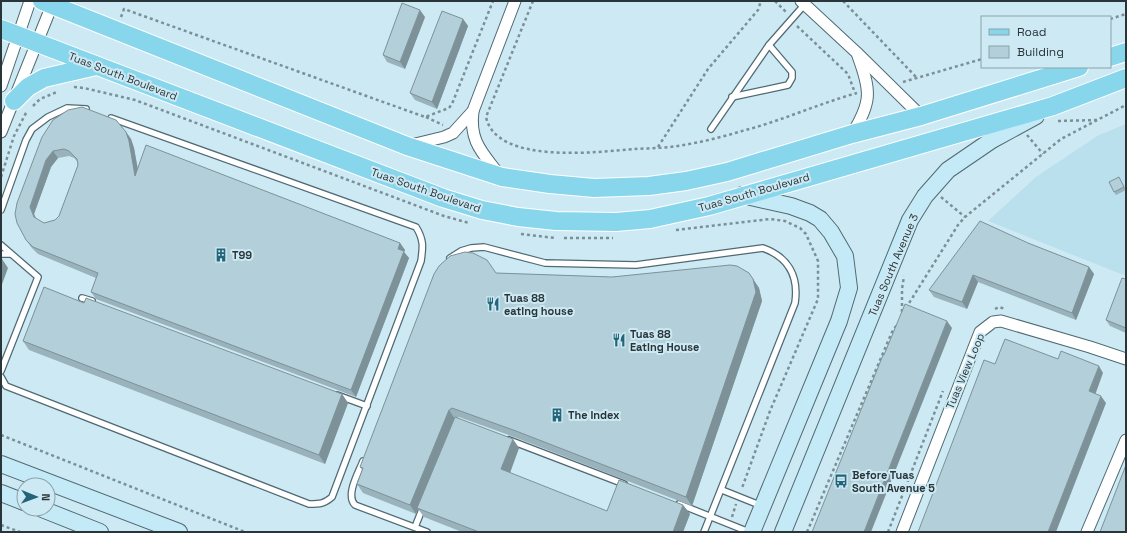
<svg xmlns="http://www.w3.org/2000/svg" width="1127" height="533" font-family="'Space Grotesk',sans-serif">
<rect width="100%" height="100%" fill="#cdeaf4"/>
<path fill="#badfed" d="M1126,124V276L988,221L1036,177L1099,135Z"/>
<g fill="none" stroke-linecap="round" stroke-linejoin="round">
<g stroke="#506a73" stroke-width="8">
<g id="lane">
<path d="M732,97L788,85L792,78V72L769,45"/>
<path d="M711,129L769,45L806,3"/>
<path d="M1,210L26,140L32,129L48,117L67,108L86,109"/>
<path d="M1,245L38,277L1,371"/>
<path d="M1,254H10"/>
<path d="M450,258L461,251L471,248L484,247L545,263L636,265L763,248C788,257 799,276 795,303L704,532"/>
<path d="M82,298L92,301"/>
<path d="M1,377L6,386L309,504C320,504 324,504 332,497L421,261C423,247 424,240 416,227L111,118"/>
<path d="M337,395L367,406"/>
<path d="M509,440L624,484"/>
<path d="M363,461C359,472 345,495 355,505L427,532"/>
<path d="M722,490L762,506"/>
<path d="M679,504L749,532"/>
<path d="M415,527L423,507"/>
</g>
</g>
<g stroke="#506a73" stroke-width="13">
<g id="street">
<path d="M801,1L856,52L921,116"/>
<path d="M1,86L30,1"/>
<path d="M473,111C469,142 483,153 500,176"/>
<path d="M1,132L52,5"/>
<path d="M852,134C872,102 871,91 858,56"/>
<path d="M411,145L444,137L453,133L473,111L515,1"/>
<path d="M902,532L980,332L993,322L1001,321L1090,347L1126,359"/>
<path d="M1087,532L1126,440"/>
</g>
</g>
<g stroke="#506a73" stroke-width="18">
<g id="secondary">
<path d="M742,195L791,206L810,213L820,219L831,232L845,256L849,288L839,321L752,532"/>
<path d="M1,464L179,532"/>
<path d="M1,493L24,502"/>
<path d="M42,509L100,532"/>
<path d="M783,532L910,220L925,196L948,170L992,140L1036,116"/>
</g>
</g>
<g stroke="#fff" stroke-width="20">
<g id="primary">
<path d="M42,1L407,146L502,177L550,184L594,188L649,186L686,181L727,172L852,134L921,116L1079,67"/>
<path d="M1,29L443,198L482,210L518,217L556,221L616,222L650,219L709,206L1053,106L1126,78"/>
<path d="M1110,57L1126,52"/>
<path d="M14,101L28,87L44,78L96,66"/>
</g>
</g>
<g stroke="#7b8f96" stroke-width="2.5" stroke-dasharray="3 3" stroke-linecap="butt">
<path d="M533,1L486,117C496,165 598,152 635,149C653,148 671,148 689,144C707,141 725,136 742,131C781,121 818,104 857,93"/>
<path d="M775,1L787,13"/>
<path d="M843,1L917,78"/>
<path d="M121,17L124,9L425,117L449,108L452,104L493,1"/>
<path d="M1110,19L1126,14"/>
<path d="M797,26L848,74L855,93"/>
<path d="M903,82L982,59"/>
<path d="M74,87L84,88L135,100L444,216L469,223"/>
<path d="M33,106L40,99L57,92"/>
<path d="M426,117L443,125"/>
<path d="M1058,121L1097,120"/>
<path d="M1027,135L1043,154"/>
<path d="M658,147L708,69L758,10L761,1"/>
<path d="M1,177L14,136L27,111"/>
<path d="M941,197L965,217"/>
<path d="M676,230L770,219L785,221L800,228L806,234L818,261V299L770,411L742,488"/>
<path d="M521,234L555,238"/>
<path d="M564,238H613"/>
<path d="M906,308L958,225L965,217L1061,139L1126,105"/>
<path d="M995,309L999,307L1005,309"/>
<path d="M902,312V289L904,276"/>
<path d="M1,435L245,532"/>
<path d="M732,517L736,504"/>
<path d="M1,525L20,532"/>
<path d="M807,532L892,332L898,323"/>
<path d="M888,532L943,391"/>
</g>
<use href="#lane" stroke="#fff" stroke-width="5.5"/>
<use href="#street" stroke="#fff" stroke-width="11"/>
<use href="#secondary" stroke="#c3eaf6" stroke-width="16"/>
<use href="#primary" stroke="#88d6ec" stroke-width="18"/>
</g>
<g fill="#9ab2bb" fill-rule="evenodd">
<path d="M425,17L405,69L387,62L383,55Z"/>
<path d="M463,19L468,26L437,109L415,100L410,93Z"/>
<path d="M82,107L126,132L131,139L134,148L138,169L400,243L405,250L404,252L409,258L356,397L96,299L91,292L96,278L38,254L31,247L26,240L17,203ZM69,156L74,158L77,161L78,165L59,216L55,220L44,223L36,219L34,214L51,167L58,158Z"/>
<path d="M1120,179L1126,190L1116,195L1114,192Z"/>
<path d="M1028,243L1089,267L1094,274L1076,320L978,282L967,309L934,297L929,290Z"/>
<path d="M496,273L612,277L749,273L759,288L762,301L692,506L522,440L459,417L457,418L519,448L510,473L607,511L683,505L690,514L683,532H462L424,517L418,509L416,514L363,493L357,484L362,470L360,467Z"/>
<path d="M1126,279V333L1110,326L1106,320Z"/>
<path d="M23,341L342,394L348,403L325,464L29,350Z"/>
</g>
<g fill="#7d9198">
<path d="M420,10L425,17L405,69L400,62Z"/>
<path d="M463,19L468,26L437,109L432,102Z"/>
<path d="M126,132L131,139L134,148L140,183L135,176Z"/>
<path d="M53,151L58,158L51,167L34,214L39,224L34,217L30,207L46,160Z"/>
<path d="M400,243L405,250L404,252L409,258L356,397L351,390Z"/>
<path d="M2,259L8,268L1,287V262Z"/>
<path d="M1089,267L1094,274L1076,320L1072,313Z"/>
<path d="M973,275L978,282L967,309L962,302Z"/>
<path d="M753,279L759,288L762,301L692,506L686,497Z"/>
<path d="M947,321L952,328L871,532H864Z"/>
<path d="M1099,366L1103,373L1094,398L1089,391Z"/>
<path d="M342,394L348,403L325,464L319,455Z"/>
<path d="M1101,396L1106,403L1056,532H1048Z"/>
<path d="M449,410L455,419L416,514L410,505Z"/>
<path d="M513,439L519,448L508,478L501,469Z"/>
<path d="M683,505L690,514L683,532H673Z"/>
</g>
<g fill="#b3cfd9" stroke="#7d9198" fill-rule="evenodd">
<path d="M402,3L420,10L400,62L383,55Z"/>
<path d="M442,11L463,19L432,102L410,93Z"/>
<path d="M82,107L116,120L126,132L129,141L135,176L146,145L400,243L398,249L404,251L351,390L91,292L98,273L33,247L26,240L17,223L15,214L17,203L42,137L53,120L68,110ZM64,149L69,151L77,159L78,165L59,216L55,220L44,223L34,217L30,207L46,160L53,151Z"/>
<path d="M1119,177L1124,187L1114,192L1109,182Z"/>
<path d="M980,221L1028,243L1089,267L1072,313L973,275L962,302L929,290Z"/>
<path d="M465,252L473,253L487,260L496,273L612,277L730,265L737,266L749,273L753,279L756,292L686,497L516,431L452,408L449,410L410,505L357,484L363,468L360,467L434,274L439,266L450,256Z"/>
<path d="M1122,278L1126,279V328L1106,320Z"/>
<path d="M44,287L84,303L86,298L342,394L319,455L23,341Z"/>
<path d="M905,304L947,321L864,532H812L883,355H884Z"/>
<path d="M1005,339L1058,359L1061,351L1099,366L1089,391L1101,396L1048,532H918L984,360L995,364Z"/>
<path d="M455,417L513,439L501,469L607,511L619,480L683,505L673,532H479L417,508Z"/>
<path d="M1126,465V532H1100Z"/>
</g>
<defs>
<g id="building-bare" transform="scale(1.08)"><path d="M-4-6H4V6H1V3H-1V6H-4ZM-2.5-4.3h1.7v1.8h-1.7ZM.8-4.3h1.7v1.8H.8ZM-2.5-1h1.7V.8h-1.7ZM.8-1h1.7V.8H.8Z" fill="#236478" stroke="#cdeaf4" stroke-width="2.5" paint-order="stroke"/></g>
<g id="restaurant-bare" transform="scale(1.08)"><path d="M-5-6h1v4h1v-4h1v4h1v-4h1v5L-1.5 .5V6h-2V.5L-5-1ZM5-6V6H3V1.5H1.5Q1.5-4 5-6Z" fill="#236478" stroke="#cdeaf4" stroke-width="2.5" paint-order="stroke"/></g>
<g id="bus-bare" transform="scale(1.08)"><path d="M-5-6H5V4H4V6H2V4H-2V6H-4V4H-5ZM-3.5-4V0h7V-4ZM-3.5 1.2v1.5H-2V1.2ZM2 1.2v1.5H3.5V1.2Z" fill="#236478" stroke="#cdeaf4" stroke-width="2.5" paint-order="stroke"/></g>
</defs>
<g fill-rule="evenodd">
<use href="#building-bare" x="221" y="255"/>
<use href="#restaurant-bare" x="493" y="304"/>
<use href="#restaurant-bare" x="619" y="340"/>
<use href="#building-bare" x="557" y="415"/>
<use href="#bus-bare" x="841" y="481"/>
</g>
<g text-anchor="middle" stroke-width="4" stroke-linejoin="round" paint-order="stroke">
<g font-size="11" fill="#2a3539" stroke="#cdeaf4">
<text transform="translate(123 76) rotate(21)" y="4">Tuas South Boulevard</text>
<text transform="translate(426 190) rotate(19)" y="4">Tuas South Boulevard</text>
<text transform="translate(754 192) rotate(-16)" y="4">Tuas South Boulevard</text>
<text transform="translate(893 265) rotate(-67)" y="4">Tuas South Avenue 3</text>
<text transform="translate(965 371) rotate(-67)" y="4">Tuas View Loop</text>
</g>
<g font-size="11" font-weight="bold" fill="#2a3539" stroke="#cdeaf4" text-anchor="start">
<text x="232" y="259">T99</text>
<text x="504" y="302">Tuas 88<tspan x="504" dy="13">eating house</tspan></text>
<text x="630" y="338">Tuas 88<tspan x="630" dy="13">Eating House</tspan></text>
<text x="568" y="419">The Index</text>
<text x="852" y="479">Before Tuas<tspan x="852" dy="13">South Avenue 5</tspan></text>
</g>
</g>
<rect width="1127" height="533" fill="none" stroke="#2a3539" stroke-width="4"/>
<rect x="981" y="16" width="130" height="52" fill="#cdeaf4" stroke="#8ca2a9"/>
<rect x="989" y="29" width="20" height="6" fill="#88d6ec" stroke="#8ca2a9"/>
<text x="1017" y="36" font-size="12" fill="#2a3539">Road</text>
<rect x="989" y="46" width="20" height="12" fill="#b3cfd9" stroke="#8ca2a9"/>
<text x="1017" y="56" font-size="12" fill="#2a3539">Building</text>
<g transform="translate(36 497) rotate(91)"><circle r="19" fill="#cdeaf4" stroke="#8ca2a9"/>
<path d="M0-3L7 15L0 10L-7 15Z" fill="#236478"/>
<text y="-6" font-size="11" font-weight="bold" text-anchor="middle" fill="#2a3539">N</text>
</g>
</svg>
